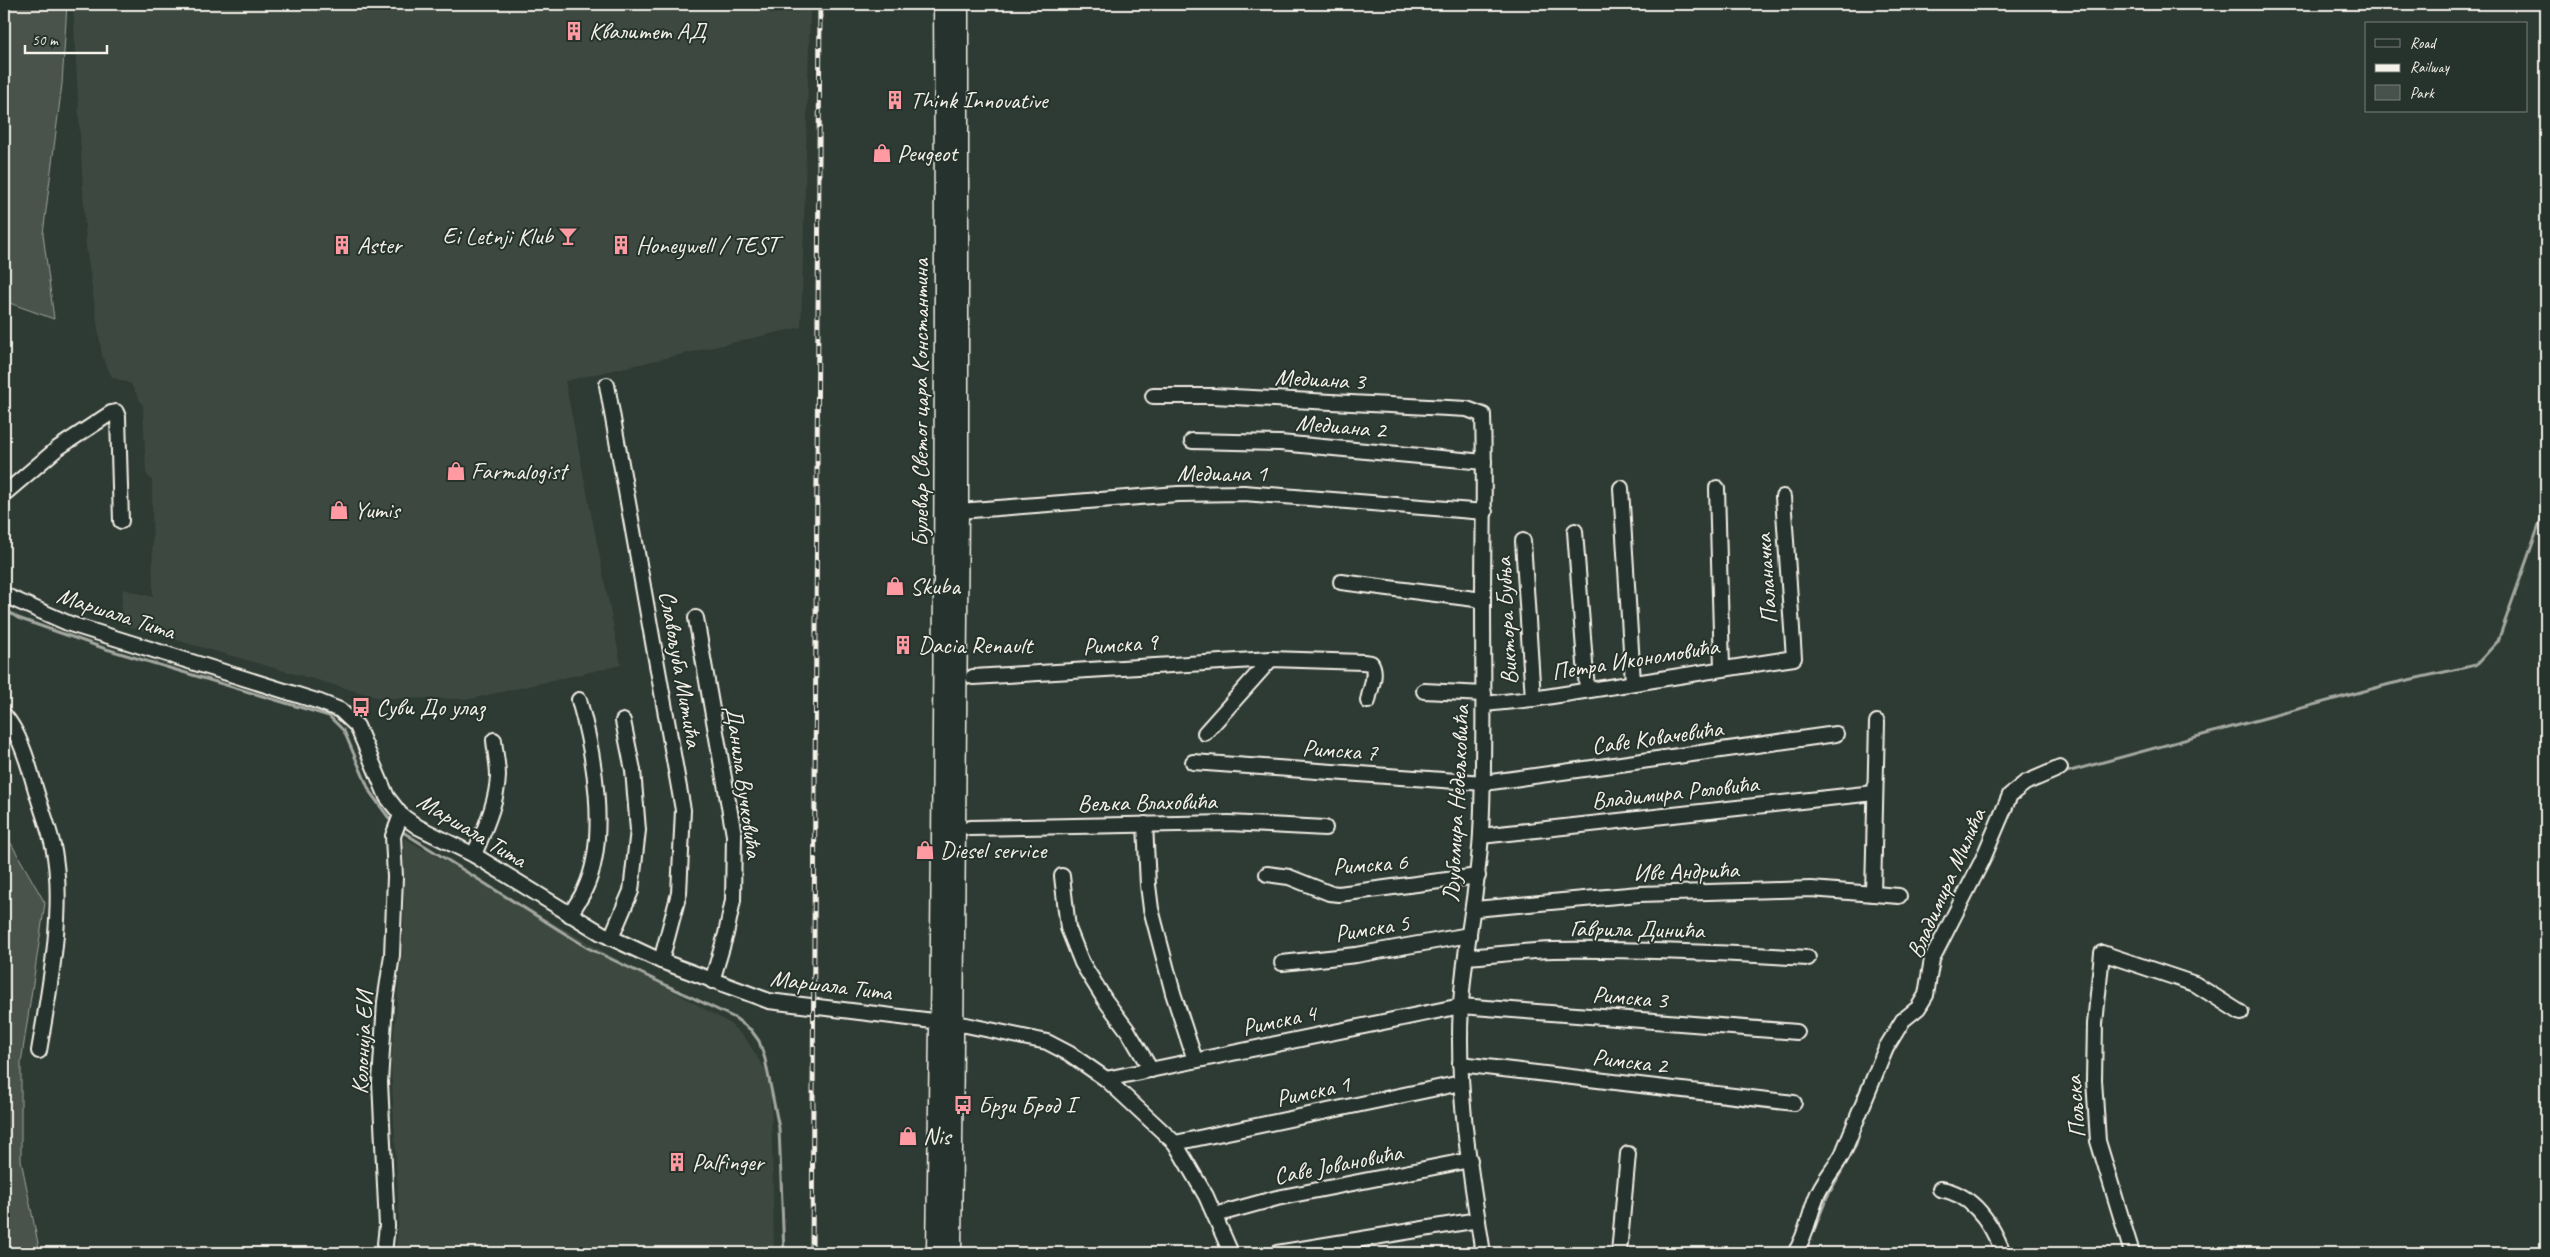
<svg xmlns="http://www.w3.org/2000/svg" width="2550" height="1257" font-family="Caveat,sans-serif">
<rect width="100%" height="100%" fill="#2e3b34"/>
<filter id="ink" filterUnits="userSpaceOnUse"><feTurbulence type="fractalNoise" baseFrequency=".02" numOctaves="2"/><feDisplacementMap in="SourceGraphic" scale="10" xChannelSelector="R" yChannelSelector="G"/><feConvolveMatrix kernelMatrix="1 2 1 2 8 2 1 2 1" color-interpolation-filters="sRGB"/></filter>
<g filter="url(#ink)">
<g fill="#3c4841">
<path d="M73,4H769L770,14L810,11L801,327L565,381L621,665L470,699L380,698L120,624L123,589L153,597L152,481L146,473L143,406L131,384L112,377L102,355L86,246Z"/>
<path d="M404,838L729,1023L746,1039L765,1070L771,1094L774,1253H396L399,1216L391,1063L404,930Z"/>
</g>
<g fill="#48524c" stroke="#9ea29a">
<path d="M4,4H67L62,84L43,234L54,319L4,301Z"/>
<path d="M4,831L45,903L21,1063V1160L40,1253H4Z"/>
</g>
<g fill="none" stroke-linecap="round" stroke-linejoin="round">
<g stroke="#a4a8a0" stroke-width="3">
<path d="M4,609L18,618L103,648L329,716L344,731L370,792L394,825"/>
<path d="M2063,773L2390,684L2476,665L2498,641L2542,517L2546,514"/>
<path d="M2012,805L2021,794"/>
<path d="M398,829L588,948L735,1018L751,1030L759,1041L765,1059L779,1128L784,1253"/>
<path d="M1935,981L1941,955"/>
<path d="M1917,1018L1927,1008L1932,997"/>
<path d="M1885,1067L1900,1037"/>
<path d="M1805,1253L1827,1197L1855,1147L1864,1119"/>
</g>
<g stroke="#f4f1e8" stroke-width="18">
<g id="minor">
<path d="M607,385L683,810L679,893L661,961"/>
<path d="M1153,396H1213L1467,409L1483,415C1485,477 1483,539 1483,601C1483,678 1485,756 1481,833C1478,891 1464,948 1461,1005C1456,1088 1470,1172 1483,1253"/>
<path d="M1192,441L1280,443L1484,462"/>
<path d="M1621,488L1633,682"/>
<path d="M1717,488L1722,668"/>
<path d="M4,494L58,448L111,413L116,412L118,417L121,521"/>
<path d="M959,511L1178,494L1244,493L1485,512"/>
<path d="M1575,531L1587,690"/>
<path d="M1523,541L1533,699"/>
<path d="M1341,582L1483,600"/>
<path d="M4,595L70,624L320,702L340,710L357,726L387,797L401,815L418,827L474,855L601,933L661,961L769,1001L966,1025L1047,1042L1070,1054L1106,1079L1175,1143L1206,1196L1231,1253"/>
<path d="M696,618L734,835L733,900L726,934L712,981"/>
<path d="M973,677L1271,659L1363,662L1371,663C1378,673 1370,689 1368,701"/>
<path d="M1424,691L1484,694"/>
<path d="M1484,704L1533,699L1794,658L1783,497"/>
<path d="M4,715C19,732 28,762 34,784C40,805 48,825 53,846C66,905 49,992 39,1051"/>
<path d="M1205,733L1271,659"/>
<path d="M1193,762L1484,783L1836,734"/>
<path d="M1145,824L1148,885L1151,909L1173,993L1195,1060"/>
<path d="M970,828L1229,823L1325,828"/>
<path d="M1481,836L1874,793"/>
<path d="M474,855C484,830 497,803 498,776C498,764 495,752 494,740"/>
<path d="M1267,874L1289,877L1329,893L1339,894L1478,876"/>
<path d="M1062,876L1068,928L1082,963L1105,1000L1128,1031L1151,1070"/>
<path d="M1873,894L1877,722"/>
<path d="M1475,909L1639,894L1811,889L1899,896"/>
<path d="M570,915C575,906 581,898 585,889C609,838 594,753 579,700"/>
<path d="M611,938L631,891L638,830L633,770L623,721"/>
<path d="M1466,957C1495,955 1524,951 1553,950C1638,949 1723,953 1808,958"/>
<path d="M1282,963L1356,955L1469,935"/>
<path d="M1460,1064L1794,1103"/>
<path d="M1106,1079L1461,1006L1797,1032"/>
<path d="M1175,1143L1461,1083"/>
<path d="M1940,1189C1973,1194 1992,1224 2003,1253"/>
<path d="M1215,1215L1277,1198L1470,1160"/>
<path d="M384,1253L387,1226L380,1082L385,1002L392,955L395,877L393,836L401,815"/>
<path d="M1277,1253L1478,1220"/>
<path d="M1619,1253L1628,1154"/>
<path d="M1795,1253C1806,1236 1809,1217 1816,1198C1822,1181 1835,1169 1843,1153L1886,1048L1903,1020L1918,1008L1926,995L1932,959L1982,861L2010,795L2025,783L2060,768"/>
<path d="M2132,1253L2098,1141L2094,1080L2095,1024L2102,953L2195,984L2241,1013"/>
</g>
</g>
<g stroke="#f4f1e8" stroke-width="21">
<g id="major">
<path d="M936,1253C942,837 946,420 943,4"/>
<path d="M952,1253L959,511V4"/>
</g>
</g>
<use href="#minor" stroke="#26332d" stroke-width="14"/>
<use href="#major" stroke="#26332d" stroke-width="18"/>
<g stroke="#f4f1e8" stroke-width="5">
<path id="rail" d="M812,1253L820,4"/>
</g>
<use href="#rail" stroke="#26332d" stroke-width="3" stroke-dasharray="9" stroke-linecap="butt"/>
</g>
</g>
<defs>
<g id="building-bare" transform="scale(1.5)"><path d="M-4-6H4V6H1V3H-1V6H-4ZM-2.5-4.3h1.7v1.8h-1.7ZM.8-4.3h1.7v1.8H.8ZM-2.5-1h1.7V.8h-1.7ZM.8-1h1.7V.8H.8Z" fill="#ff9aa2" stroke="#26332d" stroke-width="2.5" paint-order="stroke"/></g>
<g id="shop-bare" transform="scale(1.5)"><path d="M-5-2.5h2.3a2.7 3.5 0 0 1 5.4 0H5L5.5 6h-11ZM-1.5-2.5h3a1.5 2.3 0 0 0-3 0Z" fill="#ff9aa2" stroke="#26332d" stroke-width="2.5" paint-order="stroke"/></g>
<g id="bar-bare" transform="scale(1.5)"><path d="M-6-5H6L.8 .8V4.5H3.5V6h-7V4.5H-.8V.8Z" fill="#ff9aa2" stroke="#26332d" stroke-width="2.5" paint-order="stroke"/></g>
<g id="bus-bare" transform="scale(1.5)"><path d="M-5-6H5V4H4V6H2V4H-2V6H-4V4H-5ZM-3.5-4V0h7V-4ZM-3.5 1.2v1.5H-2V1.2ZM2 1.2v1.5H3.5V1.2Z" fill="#ff9aa2" stroke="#26332d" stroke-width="2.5" paint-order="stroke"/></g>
</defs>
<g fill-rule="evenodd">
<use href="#building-bare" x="574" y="31"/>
<use href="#building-bare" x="895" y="100"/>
<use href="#shop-bare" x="882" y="153"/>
<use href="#bar-bare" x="568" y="236"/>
<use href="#building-bare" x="342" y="245"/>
<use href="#building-bare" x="621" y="245"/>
<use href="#shop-bare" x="456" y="471"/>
<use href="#shop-bare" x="339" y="510"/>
<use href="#shop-bare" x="895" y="586"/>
<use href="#building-bare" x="903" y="645"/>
<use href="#bus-bare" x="361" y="707"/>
<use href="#shop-bare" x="925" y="850"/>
<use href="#bus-bare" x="963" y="1105"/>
<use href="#shop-bare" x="908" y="1136"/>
<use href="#building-bare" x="677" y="1162"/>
</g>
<g text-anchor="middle" stroke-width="4" stroke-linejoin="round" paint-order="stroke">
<g font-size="24" fill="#f4f1e8" stroke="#26332d" text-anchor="start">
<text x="589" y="39">Квалитет АД</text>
<text x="910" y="108">Think Innovative</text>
<text x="897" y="161">Peugeot</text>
<text x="553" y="244" text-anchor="end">Ei Letnji Klub</text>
<text x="357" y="253">Aster</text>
<text x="636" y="253">Honeywell / TEST</text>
<text x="471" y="479">Farmalogist</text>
<text x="354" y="518">Yumis</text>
<text x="910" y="594">Skuba</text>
<text x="918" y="653">Dacia Renault</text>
<text x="376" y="715">Суви До улаз</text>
<text x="940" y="858">Diesel service</text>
<text x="978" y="1113">Брзи Брод I</text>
<text x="923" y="1144">Nis</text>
<text x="692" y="1170">Palfinger</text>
</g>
<g font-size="24" fill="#f4f1e8" stroke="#26332d">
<text transform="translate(1320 379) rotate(3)" y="8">Медиана 3</text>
<text transform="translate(920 403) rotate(-90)" y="8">Булевар Светог цара Константина</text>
<text transform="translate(1341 426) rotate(5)" y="8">Медиана 2</text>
<text x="1222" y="481">Медиана 1</text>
<text transform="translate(1766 579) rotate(-94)" y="8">Паланачка</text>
<text transform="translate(116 613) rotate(18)" y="8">Маршала Тита</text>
<text transform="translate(1506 621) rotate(-93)" y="8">Виктора Бубња</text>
<text transform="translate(1120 644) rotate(-4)" y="8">Римска 9</text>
<text transform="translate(1635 659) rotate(-9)" y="8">Петра Икономовића</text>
<text transform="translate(681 669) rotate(80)" y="8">Славољуба Митића</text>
<text transform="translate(1657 737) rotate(-8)" y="8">Саве Ковачевића</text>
<text transform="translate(1340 750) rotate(4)" y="8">Римска 7</text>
<text transform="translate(744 782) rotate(82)" y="8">Данила Вучковића</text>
<text transform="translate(1675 792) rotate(-6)" y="8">Владимира Роловића</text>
<text transform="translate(1147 802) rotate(-1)" y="8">Вељка Влаховића</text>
<text transform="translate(1456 804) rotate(-87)" y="8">Љубомира Недељковића</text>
<text transform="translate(472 830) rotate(31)" y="8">Маршала Тита</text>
<text transform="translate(1370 864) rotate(-4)" y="8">Римска 6</text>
<text transform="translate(1686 871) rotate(-2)" y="8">Иве Андрића</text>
<text transform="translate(1946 883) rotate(-66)" y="8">Владимира Милића</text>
<text transform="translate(1372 928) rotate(-9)" y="8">Римска 5</text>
<text transform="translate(1637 929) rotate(1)" y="8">Гаврила Динића</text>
<text transform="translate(831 985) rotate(7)" y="8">Маршала Тита</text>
<text transform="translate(1630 997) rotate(5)" y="8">Римска 3</text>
<text transform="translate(1279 1020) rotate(-12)" y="8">Римска 4</text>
<text transform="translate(362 1043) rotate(-87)" y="8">Колонија ЕИ</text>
<text transform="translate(1630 1061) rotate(7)" y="8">Римска 2</text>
<text transform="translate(1313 1091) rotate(-12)" y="8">Римска 1</text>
<text transform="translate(2075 1107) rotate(-94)" y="8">Пољска</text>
<text transform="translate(1338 1164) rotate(-11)" y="8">Саве Јовановића</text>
</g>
</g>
<rect width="2550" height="1257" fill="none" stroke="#26332d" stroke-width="20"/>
<rect x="10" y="10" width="2530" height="1237" fill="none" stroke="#f4f1e8" stroke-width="2" filter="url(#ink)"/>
<rect x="2365" y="22" width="162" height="90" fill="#26332d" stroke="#787f78"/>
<rect x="2375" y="39" width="25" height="8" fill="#26332d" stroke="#787f78"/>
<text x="2410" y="48" font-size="15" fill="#f4f1e8">Road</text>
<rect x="2375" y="64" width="25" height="8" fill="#f4f1e8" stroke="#787f78"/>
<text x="2410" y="72" font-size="15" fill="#f4f1e8">Railway</text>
<rect x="2375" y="85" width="25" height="15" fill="#48524c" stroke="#787f78"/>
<text x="2410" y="98" font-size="15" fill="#f4f1e8">Park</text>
<path d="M25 45v8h82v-8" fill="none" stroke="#f4f1e8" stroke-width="2.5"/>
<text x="32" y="45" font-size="15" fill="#f4f1e8" stroke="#26332d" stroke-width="4" paint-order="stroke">50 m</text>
</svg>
